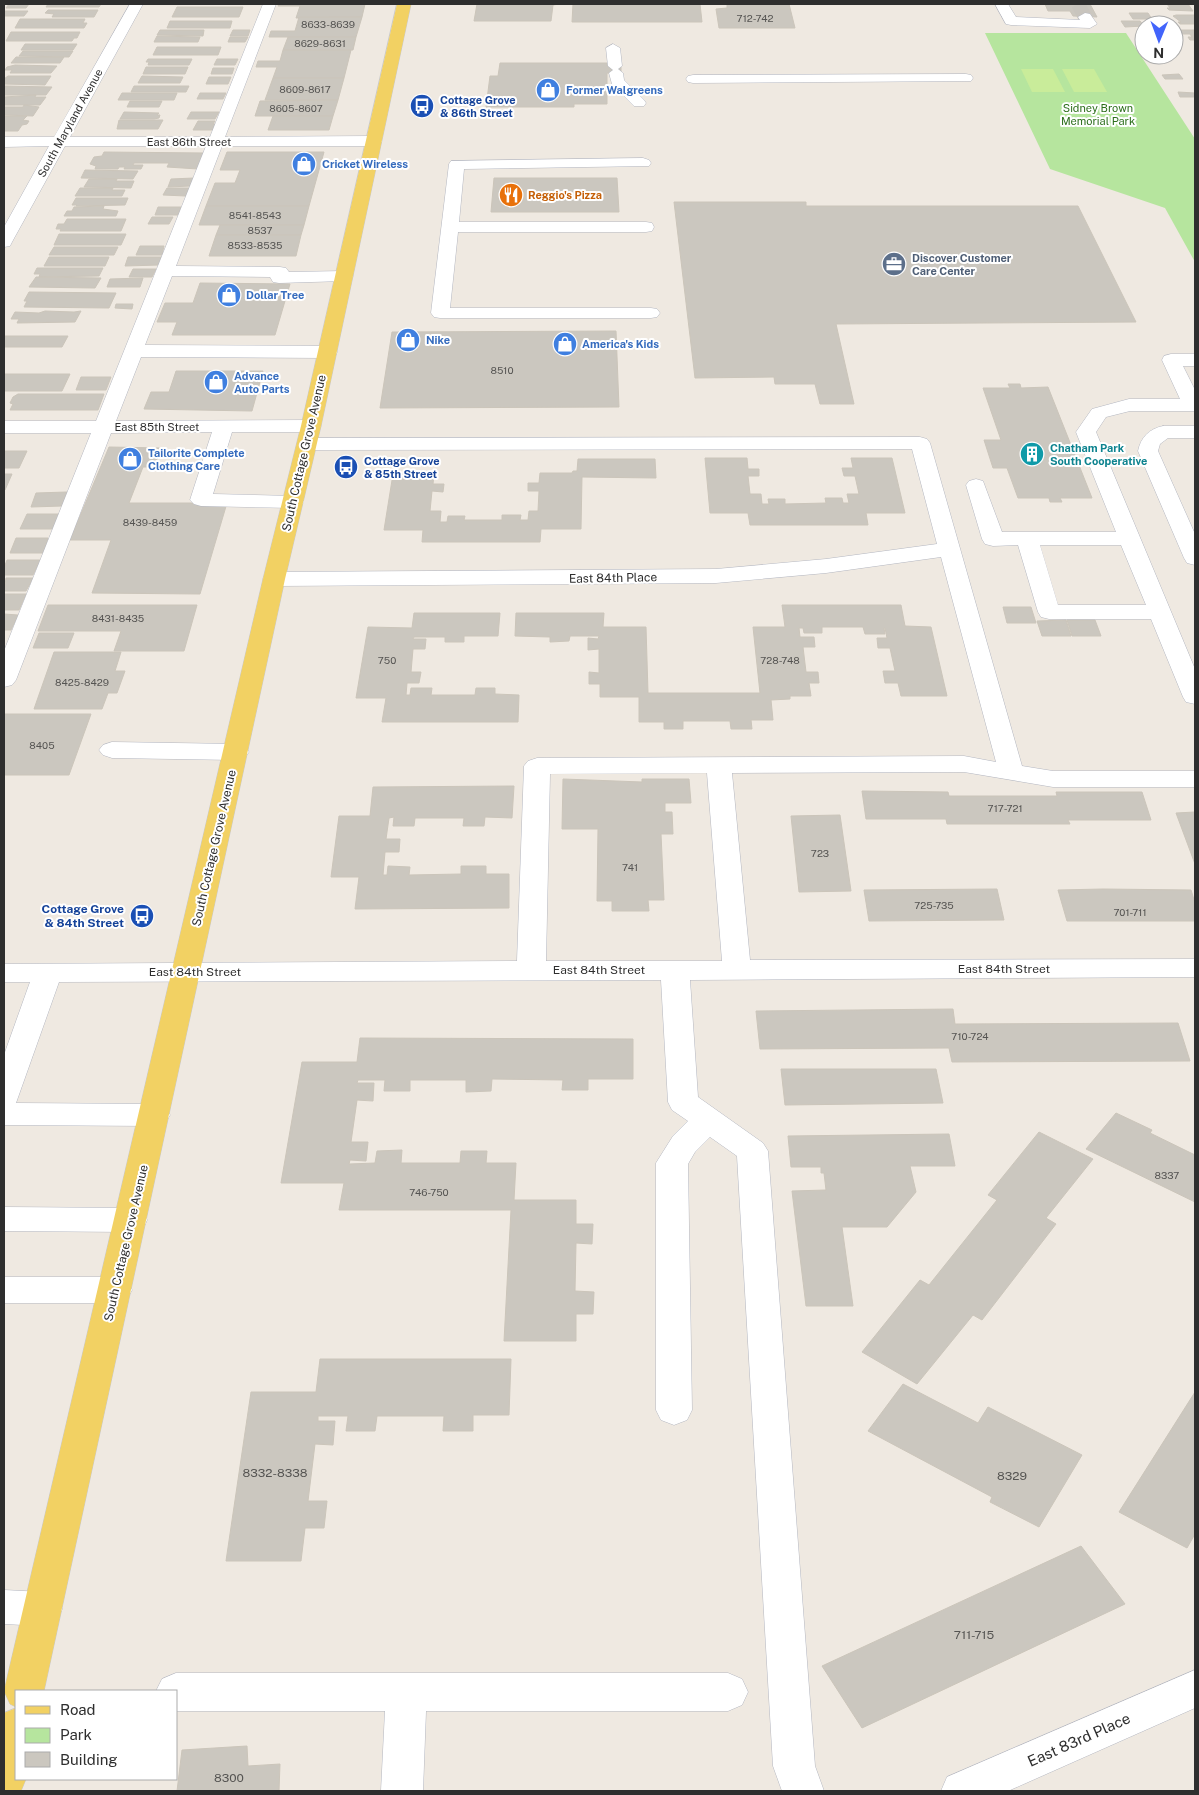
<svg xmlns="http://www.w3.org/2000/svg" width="1199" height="1795" font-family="'Public Sans',sans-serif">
<rect width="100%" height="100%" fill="#efe9e1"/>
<path fill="#b6e59e" d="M985,33H1126L1195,139V262L1165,208L1050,169Z"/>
<g fill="#c9ec9a">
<path d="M1021,69H1053L1065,92H1032Z"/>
<path d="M1062,69H1094L1107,92H1074Z"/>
</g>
<g fill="#cbc7bf" stroke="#cbc5ba">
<path d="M9,4H29L26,8H6Z"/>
<path d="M48,4H101L99,7H46Z"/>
<path d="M279,4H365L362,17L296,18L300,6H278Z"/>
<path d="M477,4H559L553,5L551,21H474Z"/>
<path d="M573,4H700L702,22H572Z"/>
<path d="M727,4H789L795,28H719L716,9L727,8Z"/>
<path d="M1045,4H1090L1097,17L1073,16L1070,11H1048Z"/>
<path d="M1167,4H1188L1193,11L1169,10L1167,8H1170Z"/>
<path d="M177,7H243L239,17H172Z"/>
<path d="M48,10H98L94,17H52L54,14L45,13Z"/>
<path d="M4,11H28L24,16H4Z"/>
<path d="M1129,13H1148L1152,19H1133Z"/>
<path d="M1176,15H1195V24H1180L1178,22H1181L1173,16Z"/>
<path d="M299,17H362L356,37H269L271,31H295Z"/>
<path d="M20,19H85L83,23H87L84,28H15Z"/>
<path d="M170,21H232L230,28H167Z"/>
<path d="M1121,21H1140L1144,26L1125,27Z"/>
<path d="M160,30H204L203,36L157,35Z"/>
<path d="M233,30H250L248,36H230Z"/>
<path d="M1174,30H1195V40H1190L1188,37H1192L1190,34H1175Z"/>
<path d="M11,32H80L77,38H74L72,41H6Z"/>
<path d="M157,36L200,37L198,42H154Z"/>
<path d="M230,37H248L245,42H228Z"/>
<path d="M288,37H356L353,50H283Z"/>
<path d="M25,44H77L73,50H21Z"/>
<path d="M157,47H221L218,55H153Z"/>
<path d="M283,50H351L344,78H273L277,67H256L258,61H280Z"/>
<path d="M23,51H73L69,57L19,56Z"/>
<path d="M1151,55H1170L1172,58H1152Z"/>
<path d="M16,57H64L60,63H11Z"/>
<path d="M148,59H192L189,65H148L149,62H146Z"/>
<path d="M217,59H238L235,65H214Z"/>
<path d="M500,63H607V66H621V73H607V104H574V107H486L490,76H498Z"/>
<path d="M15,65L57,66L51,73H10L12,70H5L7,67Z"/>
<path d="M146,67H188L185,74H143Z"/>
<path d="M213,68H234L232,74H211Z"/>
<path d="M1179,74L1183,79H1165L1162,75Z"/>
<path d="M8,76H51L45,85L4,84V79Z"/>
<path d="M142,76L183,77L180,83H138Z"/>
<path d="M209,77H231L228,84H206Z"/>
<path d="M273,78H344L338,100H265Z"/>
<path d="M4,86L52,87L46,95H4Z"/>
<path d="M134,86H189L186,92H131Z"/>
<path d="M1178,92L1195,93V97H1180Z"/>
<path d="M122,93H177L174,100H118Z"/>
<path d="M200,93H226L223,99H197Z"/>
<path d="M36,95L35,97H46L40,105H4V97Z"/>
<path d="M338,100L333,116H255L260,101Z"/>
<path d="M130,101H162L159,107H127Z"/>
<path d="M24,105L39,107L33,116L4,115V107H23Z"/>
<path d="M124,112L159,113L157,115H160L159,118L154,119H120Z"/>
<path d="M191,112H219L215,119H187Z"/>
<path d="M4,116H27L23,120L29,121L27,124L22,125L18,131H4Z"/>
<path d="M273,116H333L329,130H268Z"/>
<path d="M119,120H163L158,129H117Z"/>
<path d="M198,121H215L213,124H216L213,130H193Z"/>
<path d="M104,152L205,153L198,169L167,167L169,163H134L133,165H143L141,169H124L125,167H119L118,169H95L96,166L90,164L94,157L102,156Z"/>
<path d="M227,152H324L309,206H206L215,183H235L240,170H220Z"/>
<path d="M85,170L138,171L133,179L81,178Z"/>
<path d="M194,178L191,186L168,187L171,179Z"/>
<path d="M494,178H617L619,212H491Z"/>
<path d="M89,179H117L116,181H134L131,188L84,187Z"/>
<path d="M80,188H113L112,190H125L122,196H75Z"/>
<path d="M167,188H189L186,196L163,195Z"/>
<path d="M76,198H128L125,205L76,206L77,205H72Z"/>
<path d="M674,202H806V206H1078L1136,322L836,324L854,404H820L815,384H775L774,377L695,378Z"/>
<path d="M104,206L103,209L118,211L116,216H64L67,211H72L74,207Z"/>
<path d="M206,206H309L304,225H199Z"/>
<path d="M158,207H181L178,215H155Z"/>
<path d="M152,217H173L169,224H148Z"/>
<path d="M67,219H126L121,231H60L61,229H56L58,224H64Z"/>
<path d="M220,225H304L301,235H216Z"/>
<path d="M59,234H126L121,245H54Z"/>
<path d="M216,235H301L296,256H209Z"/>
<path d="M140,246H164L162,255H136Z"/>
<path d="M54,247H118L114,255H49Z"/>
<path d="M49,257H109L105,266H44Z"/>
<path d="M128,257H162L159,265L125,266Z"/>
<path d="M37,268H103L99,276L39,277L40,274H34Z"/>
<path d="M133,269H156L152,277H129Z"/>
<path d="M36,277L101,278L95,288L29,287Z"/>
<path d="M143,278L140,287H107L110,279Z"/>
<path d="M200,283L290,284L275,335H172L177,322H157L165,303H193Z"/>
<path d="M29,292L116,293L109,308L24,307L27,301H24Z"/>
<path d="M116,304H133L132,309L115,308Z"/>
<path d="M45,311L74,312L81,311L75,322L17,323L19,319H11L15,312L39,313Z"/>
<path d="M616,331L619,407L380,408L392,332Z"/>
<path d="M4,336H68L62,347H4Z"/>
<path d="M176,371H263L252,411L144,409L151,392H169Z"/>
<path d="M4,374H70L62,391H4Z"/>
<path d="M81,377H111L106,390H76Z"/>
<path d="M1008,384H1020L1021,388L1048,387L1092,498H1060L1062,502H1050L1049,498H1018L1007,468H993L984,440H1001L983,388H1010Z"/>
<path d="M18,394H104L98,410H10L13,404L10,403L13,397Z"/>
<path d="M109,447L161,448L154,467H143L129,503H227L200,594L92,593L111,540H70Z"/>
<path d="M4,451H27L19,468H4Z"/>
<path d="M705,458H747L748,469H759V476H748L750,494H761L762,504H769L768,499H785V504L826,503L825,498H842L843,503H849L847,494H859L855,476H844L842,468H853L851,458H892L905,513H866L868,525H750L748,513H710Z"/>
<path d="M578,459H655L656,478L582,477L581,529H541L540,542H422L423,530H384L393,474H434L433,484H444L443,492L432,491L430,511H441L440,522H447L448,516H465L464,520H502V515H521L520,520H528L529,511H538L539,491H528V483H539L540,473H572L573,471H577Z"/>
<path d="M4,474H12L5,490H4Z"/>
<path d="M67,492L62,506L31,507L36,493Z"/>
<path d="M27,514H59L53,529H20Z"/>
<path d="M16,538H48L43,553H10Z"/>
<path d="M7,560H40L33,575H4V568Z"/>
<path d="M6,578H33L26,591H4Z"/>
<path d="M4,594H26L19,610H4Z"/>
<path d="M48,605H197L184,651H114L121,631H38Z"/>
<path d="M782,605H901L905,626L931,627L947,696H901L898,683H885L883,671H895L890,648H878L877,638H887L885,628H884L885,634H865L863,627H822V633H804L803,628H799L800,637H814L815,647H803L806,672H818L819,683H809L811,696H790V699L771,700L773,720H751L752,729H731L730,721H683V729H664V722H639V697H600V684H589V672L599,673V649L588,650V638L598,639L599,636H570L569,641L550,642V637L515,636L516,613H604L603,627H646L648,693H760L753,627H785Z"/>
<path d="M1003,607H1031L1036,623H1007Z"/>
<path d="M414,613H500L498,636H464V642H445V637H414L413,639H426L425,649H413L411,672H421L419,683H407L406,695H410L411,688H432L431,695H475L476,688H495V694L519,695L518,722H382L386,698H356L368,627L412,628Z"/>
<path d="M4,614L18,615L11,630H4Z"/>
<path d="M1066,620L1071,636H1042L1037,621Z"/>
<path d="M1067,620H1095L1101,636H1072Z"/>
<path d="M39,633H74L68,648H33Z"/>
<path d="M54,652H121L115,671H125L117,693H108L102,709H34Z"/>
<path d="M4,714H91L69,775H4Z"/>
<path d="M563,779L642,782V779H689L691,803H665V812H672L673,834H661L664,900H648L649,911H612V901H597L598,829H562Z"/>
<path d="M514,786L512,818L485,817L484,826H463L464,818H415L414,826H393L394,817L389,818L386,839H400L399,852H385L383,875H387L388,866L410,867L409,875L461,874V866H486V874H509V908L355,909L359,877H331L339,816H370L373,787Z"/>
<path d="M862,791L948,792L949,796H1057L1056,792H1142L1151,820H1068L1070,824H947L946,819H866Z"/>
<path d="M1195,812V864L1176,813Z"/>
<path d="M840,815L851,891L799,892L791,816Z"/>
<path d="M997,889L1004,920L869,921L864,890Z"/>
<path d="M1103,889L1191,890L1195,903V921H1067L1058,890Z"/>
<path d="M953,1009L955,1024L1178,1023L1190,1061L952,1062L949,1048L760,1049L756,1011Z"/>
<path d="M360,1038L633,1039V1079H588V1090H562L563,1080L492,1079L491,1091L466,1092V1080H410V1091H384L385,1080H358L357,1083H374L373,1101L357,1100L351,1142H368L366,1161L350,1160L349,1164L375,1163L377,1151L402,1150L401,1163H460L461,1151H487L486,1163H516L514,1200H576V1224H593L592,1244L576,1243L575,1291L594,1292L593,1314H576V1341H504L511,1210H339L344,1183H281L302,1062H357Z"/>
<path d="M781,1069H936L943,1103L785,1105Z"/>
<path d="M1116,1113L1152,1130L1150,1133L1195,1155V1202L1086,1149Z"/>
<path d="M1039,1132L1093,1159L1046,1218L1056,1224L982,1320L973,1315L917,1384L862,1352L920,1280L929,1285L997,1200L988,1195Z"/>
<path d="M949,1134L955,1166H910L916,1192L887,1227H842L853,1306H806L792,1191L826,1190L824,1173H821V1167H791L788,1136Z"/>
<path d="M320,1359H511L509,1415H473V1431H443L444,1416H377L375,1431H346L348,1416H318V1421H335L333,1445L315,1444L308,1501H327L324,1528H305L301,1561H226L251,1392H316Z"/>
<path d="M903,1384L978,1423L988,1407L1082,1455L1039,1527L990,1502L992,1497L868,1431Z"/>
<path d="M1195,1392V1534L1187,1548L1119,1512Z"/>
<path d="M1081,1546L1125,1604L862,1728L822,1666Z"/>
<path d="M247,1746L248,1766L280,1764L279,1791H177L182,1750Z"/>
</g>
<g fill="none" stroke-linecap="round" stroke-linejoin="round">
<path stroke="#c8c4bd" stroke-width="14" stroke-dasharray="14 8" stroke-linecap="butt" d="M1078,4L1085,17"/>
<g stroke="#b4b7c1" stroke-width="1">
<g id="minor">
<path d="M130,4H143L70,137H210L263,4H276L225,137L374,136L379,138L382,141L379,144L374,146H222L176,266L280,267L286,268L289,272L344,271L350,272L353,276L350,280L344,281L279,283L273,282L270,277L172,276L145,345L328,346L335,348L337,352L335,356L328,358L141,357L116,421L311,420L318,422L321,426L318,430L311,432H232L213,494L293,496L300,498L304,502L300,506L293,508L201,506L194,504L190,500L212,432L111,433L16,680L12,685L4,687V651L91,433H4V421H96L206,146H65L12,242L10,246L4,247V227L49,146L4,147V137H54Z"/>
<path d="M995,4H1008L1016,17L1080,20L1078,17L1085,13L1090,14L1097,24L1090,28L1011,25L1006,24Z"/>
<path d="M613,44L620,48L622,66L618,69L623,73L624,80L644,100L646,103L644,106H634L612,84L609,73L613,70L608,66L606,48Z"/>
<path d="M966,74L971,75L973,78L971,81L693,83L688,82L686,79L688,76L693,75Z"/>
<path d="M643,158L649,160L651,163L649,166L464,169L459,222H646L652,223L654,227L652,231L646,232H458L450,308H651L657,309L660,313L657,317L651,318H440L434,317L431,313L449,164L451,161Z"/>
<path d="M1171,354H1195V366H1183L1195,390V411H1130L1106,417L1096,432L1195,669V704L1186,702L1183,697L1151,619H1049L1041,617L1038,612L1018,545L993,546L985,544L982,539L966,485L969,481L976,479L983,481L1002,532H1116L1076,432L1092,409L1129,399H1180L1162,360L1164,356ZM1040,545H1121L1146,605H1058Z"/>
<path d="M1163,426H1195V438H1168L1160,444L1158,451L1195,534V565L1187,563L1184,558L1138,451C1141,437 1149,429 1163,426Z"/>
<path d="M920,437L927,439L930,443L1022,766L1053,771H1195V787H1053L964,772L732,773L750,960L1195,959V977L690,980L698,1097L763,1143L768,1151L815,1766L824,1791H782L773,1766L737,1156L710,1137L695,1152L688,1164L692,1410L687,1420L674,1425L661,1420L656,1410V1163L673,1136L688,1121L672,1110L668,1102L661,980L59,982L16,1103L154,1104L165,1107L170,1115L165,1123L154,1126L4,1125V1055L30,982H4V964L517,961L524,766L528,761L537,758L964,756L996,762L941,557L826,573L716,583L274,586L266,584L263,579L266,574L274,572L716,569L826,559L937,544L912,449L307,450L300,448L297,444L300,440L307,438ZM707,773L722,961H546L550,774Z"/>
<path d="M112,742L236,744L245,747L249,752L245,757L236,760L112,758L103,755L99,750L103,745Z"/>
<path d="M4,1207L131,1208L143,1211L147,1220L143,1229L131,1232L4,1231Z"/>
<path d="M4,1277H115L127,1281L132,1290L127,1299L115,1303H4Z"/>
<path d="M4,1590L43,1592L57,1597L62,1609L57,1621L43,1626L4,1624Z"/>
<path d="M1195,1670V1708L1008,1791H941L947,1777Z"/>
<path d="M176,1673H728L742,1679L748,1692L742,1705L728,1711H426L423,1791H381L385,1711H176V1691H156L162,1679Z"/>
</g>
</g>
<g stroke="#c9c9c9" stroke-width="1">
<g id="major">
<path d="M397,4H411L321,426L285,579L44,1691H16V1707L10,1704L4,1691L263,579L301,426Z"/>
<path d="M16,1708V1779H26L21,1791H4V1713Z"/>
</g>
</g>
<use href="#minor" fill="#fff" fill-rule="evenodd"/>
<use href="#major" fill="#f2d163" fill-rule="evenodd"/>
</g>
<defs>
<g id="shop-disc" transform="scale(1.25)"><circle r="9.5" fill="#3f7fe0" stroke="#fff"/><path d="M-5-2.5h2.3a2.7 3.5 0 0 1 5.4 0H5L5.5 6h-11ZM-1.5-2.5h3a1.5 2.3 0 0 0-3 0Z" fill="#fff"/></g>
<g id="bus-disc" transform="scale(1.25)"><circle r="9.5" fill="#1a4fb4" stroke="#fff"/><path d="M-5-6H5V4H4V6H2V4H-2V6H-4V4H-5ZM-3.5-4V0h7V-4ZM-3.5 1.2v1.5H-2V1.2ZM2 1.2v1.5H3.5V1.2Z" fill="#fff"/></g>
<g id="restaurant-disc" transform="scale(1.25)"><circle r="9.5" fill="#e8710a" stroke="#fff"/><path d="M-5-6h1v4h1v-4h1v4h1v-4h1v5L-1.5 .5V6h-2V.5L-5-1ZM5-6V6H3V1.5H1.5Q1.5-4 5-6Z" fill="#fff"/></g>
<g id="office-disc" transform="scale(1.25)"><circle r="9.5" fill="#5c6f8a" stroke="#fff"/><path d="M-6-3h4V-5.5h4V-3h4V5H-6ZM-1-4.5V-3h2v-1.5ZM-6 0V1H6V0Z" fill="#fff"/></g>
<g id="building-disc" transform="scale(1.25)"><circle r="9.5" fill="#0f9aa8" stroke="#fff"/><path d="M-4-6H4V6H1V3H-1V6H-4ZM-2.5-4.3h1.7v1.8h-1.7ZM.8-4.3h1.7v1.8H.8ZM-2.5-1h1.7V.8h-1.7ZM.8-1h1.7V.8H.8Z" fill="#fff"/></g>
</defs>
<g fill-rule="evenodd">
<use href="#shop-disc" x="548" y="90"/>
<use href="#bus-disc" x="422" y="106"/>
<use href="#shop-disc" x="304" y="164"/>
<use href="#restaurant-disc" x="511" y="195"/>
<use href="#office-disc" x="894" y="264"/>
<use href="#shop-disc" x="229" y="295"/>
<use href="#shop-disc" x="408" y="340"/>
<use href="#shop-disc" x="565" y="344"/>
<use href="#shop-disc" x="216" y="382"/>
<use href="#building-disc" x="1032" y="454"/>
<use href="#shop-disc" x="130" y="459"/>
<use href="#bus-disc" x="346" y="467"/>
<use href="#bus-disc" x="142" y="916"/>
</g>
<g text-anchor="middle" stroke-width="4" stroke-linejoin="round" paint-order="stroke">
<g font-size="10" fill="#555452">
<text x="755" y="22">712-742</text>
<text x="328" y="28">8633-8639</text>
<text x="320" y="47">8629-8631</text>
<text x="305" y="93">8609-8617</text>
<text x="296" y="112">8605-8607</text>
<text x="255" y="219">8541-8543</text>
<text x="260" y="234">8537</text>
<text x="255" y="249">8533-8535</text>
<text x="502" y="374">8510</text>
<text x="150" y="526">8439-8459</text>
<text x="118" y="622">8431-8435</text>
<text x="387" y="664">750</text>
<text x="780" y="664">728-748</text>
<text x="82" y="686">8425-8429</text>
<text x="42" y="749">8405</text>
<text x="1005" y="812">717-721</text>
<text x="820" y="857">723</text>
<text x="630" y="871">741</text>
<text x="934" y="909">725-735</text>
<text x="1130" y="916">701-711</text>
<text x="970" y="1040">710-724</text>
<text x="1167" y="1179">8337</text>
<text x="429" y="1196">746-750</text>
</g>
<g font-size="11" font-weight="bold" fill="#366cbe" stroke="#fff" text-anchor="start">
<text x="566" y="94">Former Walgreens</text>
<text x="322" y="168">Cricket Wireless</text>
<text x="246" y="299">Dollar Tree</text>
<text x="426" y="344">Nike</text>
<text x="582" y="348">America's Kids</text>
<text x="234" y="380">Advance<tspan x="234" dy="13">Auto Parts</tspan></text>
<text x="148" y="457">Tailorite Complete<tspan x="148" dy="13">Clothing Care</tspan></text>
</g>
<g font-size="11" font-weight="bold" fill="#164399" stroke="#fff" text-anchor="start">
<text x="440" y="104">Cottage Grove<tspan x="440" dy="13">&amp; 86th Street</tspan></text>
<text x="364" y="465">Cottage Grove<tspan x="364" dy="13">&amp; 85th Street</tspan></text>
</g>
<g font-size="11" fill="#2c6e1b" stroke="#fff">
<text x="1098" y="112">Sidney Brown<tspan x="1098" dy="13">Memorial Park</tspan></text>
</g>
<g font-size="11" fill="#2e2e2e" stroke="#fff">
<text transform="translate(70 123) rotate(-61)" y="4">South Maryland Avenue</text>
<text x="189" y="146">East 86th Street</text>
<text x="157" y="431">East 85th Street</text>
</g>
<g font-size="11" font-weight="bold" fill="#c56008" stroke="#fff" text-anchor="start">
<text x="528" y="199">Reggio's Pizza</text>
</g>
<g font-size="11" font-weight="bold" fill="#4e5e75" stroke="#fff" text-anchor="start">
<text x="912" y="262">Discover Customer<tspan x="912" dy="13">Care Center</tspan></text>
</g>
<g font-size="11" font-weight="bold" fill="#0d838f" stroke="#fff" text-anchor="start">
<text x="1050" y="452">Chatham Park<tspan x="1050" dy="13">South Cooperative</tspan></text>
</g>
<g font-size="12" fill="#2e2e2e" stroke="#fff">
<text transform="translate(304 453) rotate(-77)" y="4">South Cottage Grove Avenue</text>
<text transform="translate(613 578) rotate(-1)" y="4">East 84th Place</text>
<text transform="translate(214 848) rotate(-77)" y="4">South Cottage Grove Avenue</text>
<text x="1004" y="973">East 84th Street</text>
<text x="599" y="974">East 84th Street</text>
<text x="195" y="976">East 84th Street</text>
<text transform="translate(126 1243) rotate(-77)" y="4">South Cottage Grove Avenue</text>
</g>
<g font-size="12" font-weight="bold" fill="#164399" stroke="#fff" text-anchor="end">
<text x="124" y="913">Cottage Grove<tspan x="124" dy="14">&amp; 84th Street</tspan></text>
</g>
<g font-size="12" fill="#555452">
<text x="275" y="1477">8332-8338</text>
<text x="1012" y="1480">8329</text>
<text x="974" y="1639">711-715</text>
<text x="229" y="1782">8300</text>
</g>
<g font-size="15" fill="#2e2e2e" stroke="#fff">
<text transform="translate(1079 1740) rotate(-24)" y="5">East 83rd Place</text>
</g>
</g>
<rect width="1199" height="1795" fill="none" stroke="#2e2e2e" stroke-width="10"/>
<rect x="15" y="1690" width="162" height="90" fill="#ffffff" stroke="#ababab"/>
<rect x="25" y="1706" width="25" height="8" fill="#f2d163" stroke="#ababab"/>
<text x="60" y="1715" font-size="15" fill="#2e2e2e">Road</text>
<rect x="25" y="1728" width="25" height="15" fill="#b6e59e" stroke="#ababab"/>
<text x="60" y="1740" font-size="15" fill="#2e2e2e">Park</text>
<rect x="25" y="1752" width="25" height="15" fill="#cbc7bf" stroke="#ababab"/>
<text x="60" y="1765" font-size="15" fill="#2e2e2e">Building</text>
<g transform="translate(1159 40) rotate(181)"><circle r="24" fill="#ffffff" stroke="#ababab"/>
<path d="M0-4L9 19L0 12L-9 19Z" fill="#4264fb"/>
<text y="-8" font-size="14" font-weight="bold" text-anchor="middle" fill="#2e2e2e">N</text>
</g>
</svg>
